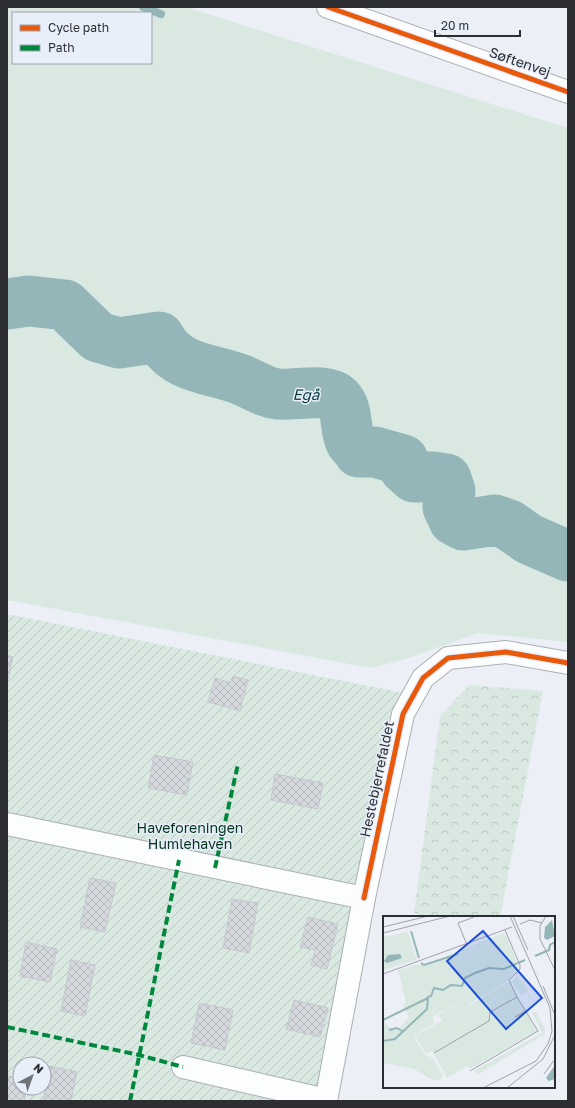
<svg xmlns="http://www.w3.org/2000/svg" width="575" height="1108" font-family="'Golos Text',sans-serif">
<defs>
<pattern id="forest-crowns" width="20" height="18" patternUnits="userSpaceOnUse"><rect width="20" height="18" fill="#d9e9e2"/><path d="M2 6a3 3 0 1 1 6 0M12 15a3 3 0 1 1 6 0" fill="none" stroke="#bac8c2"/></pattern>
<pattern id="garden-furrows" width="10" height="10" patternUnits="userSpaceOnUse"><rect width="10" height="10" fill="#d9e9e2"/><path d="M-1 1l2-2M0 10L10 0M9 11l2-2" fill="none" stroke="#bac8c2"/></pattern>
<pattern id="building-cross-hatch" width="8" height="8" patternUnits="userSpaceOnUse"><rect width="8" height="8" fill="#d5d8dd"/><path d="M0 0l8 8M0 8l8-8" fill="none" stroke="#b7babe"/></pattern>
</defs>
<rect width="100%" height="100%" fill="#ecf0f6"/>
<path fill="#d9e9e2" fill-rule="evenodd" d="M7,7H186L568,128V642L478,633L406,659L371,668L7,600ZM13,13H151V63H13Z"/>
<path fill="url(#forest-crowns)" d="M469,685L543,691L500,917H428L414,913L440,716Z"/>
<path fill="url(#garden-furrows)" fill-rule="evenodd" d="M7,614L404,693L323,1101H7ZM20,1064H44V1088H20Z"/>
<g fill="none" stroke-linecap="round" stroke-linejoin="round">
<path stroke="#94b6b8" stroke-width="8" d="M143,7L161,14"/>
<path stroke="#94b6b8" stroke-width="51" d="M7,304L29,301L65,305L98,337L119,343L159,337C176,370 212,368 242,380C254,385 265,393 278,394C294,396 326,387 338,399C349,411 344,429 351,442C353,445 357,448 359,452H375L403,460L405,469L414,477H433L446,479L450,491L448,507L454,520L463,525L495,520L509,525L529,539L568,556"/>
</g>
<g fill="url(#building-cross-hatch)" stroke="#c5c8cd">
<path d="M7,655L13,657L7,684Z"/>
<path d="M233,676L248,680L240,711L208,702L215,678L231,683Z"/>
<path d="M154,755L193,762L187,795L148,788Z"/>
<path d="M275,774L323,783L318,809L271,800Z"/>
<path d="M90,878L116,883L105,932L80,927Z"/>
<path d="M232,899L258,903L249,953L223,948Z"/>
<path d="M308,917L338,924L327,969L311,965L315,950L300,947Z"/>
<path d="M26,942L57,949L50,982L20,976Z"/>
<path d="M71,960L95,965L85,1016L61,1011Z"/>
<path d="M294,1000L328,1008L320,1037L286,1029Z"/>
<path d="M199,1003L233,1010L225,1050L191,1043Z"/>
<path d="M50,1066L77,1072L71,1101H43Z"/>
<path d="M7,1076L20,1078V1088H27L24,1101H7Z"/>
</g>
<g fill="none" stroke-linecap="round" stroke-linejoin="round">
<g stroke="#acafb3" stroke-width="24">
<g id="minor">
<path d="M328,7L568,92"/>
<path d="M7,824L364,898L326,1101"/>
<path d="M364,898L403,714L423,678L448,658L506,652L568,663"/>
<path d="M183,1067L326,1100"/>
</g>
</g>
<use href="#minor" stroke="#fcfdfe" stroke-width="22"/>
<g stroke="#00873e" stroke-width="4" stroke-dasharray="8 4" stroke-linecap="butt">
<path d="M215,868L238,764"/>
<path d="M7,1027L139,1055L183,1067"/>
<path d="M130,1101L179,860"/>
</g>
<g stroke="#e8effa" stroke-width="8">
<g id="cycleway">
<path d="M328,7L568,92"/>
<path d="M364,898L403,714L423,678L448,658L506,652L568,663"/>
</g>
</g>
<use href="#cycleway" stroke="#e8590c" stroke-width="5"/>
</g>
<g text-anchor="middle" stroke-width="3" stroke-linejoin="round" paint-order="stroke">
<g font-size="14" fill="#2c2e32" stroke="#e8effa">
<text transform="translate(520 62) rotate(19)" y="5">Søftenvej</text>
<text transform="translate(377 779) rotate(-78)" y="5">Hestebjerrefaldet</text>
</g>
<g font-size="14" fill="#04321c" stroke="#e8effa">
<text x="190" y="833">Haveforeningen<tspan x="190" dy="16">Humlehaven</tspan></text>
</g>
<g font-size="15" font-style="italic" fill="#0b393b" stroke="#e8effa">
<text transform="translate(306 395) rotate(1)" y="5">Egå</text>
</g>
</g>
<g transform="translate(383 916)">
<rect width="172" height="172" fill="#ecf0f6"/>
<path d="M25,16L34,44L0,54V21ZM120,17L124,20L136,52L123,66L86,88L83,83L49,101L50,94L37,85L33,88L23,86L15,54L36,48L40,50Z" fill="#d9e9e2"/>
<path d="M134,59L145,76L138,79L129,66ZM42,82L48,86L51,108L32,119V122L42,139L48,141L58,155L60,162L56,164H49L31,153L0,147V105L9,114H14L26,102L20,89L23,86L33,88ZM149,96H153L162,112V118L94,159L92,154L159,117Z" fill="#d9e9e2"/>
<path d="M126,66L154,115L87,153L85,150L64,162L49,135L43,138L32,120L59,105L55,99L83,83L86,89Z" fill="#d9e9e2"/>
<path d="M169,4L172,20L164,24L161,22L162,11ZM17,38L19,42L4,47L1,45L5,39ZM172,149V163L166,165L163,162Z" fill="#94b6b8"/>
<path fill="none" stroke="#94b6b8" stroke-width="2" d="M28,15L36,42M152,40L166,34L167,29L172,26M38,47L41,49L75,38M0,104L45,82M6,114L14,112L19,115M0,125L12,123L44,93L45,81L48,80L51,72L60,74L68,69L79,70L82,62L92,57L106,52L121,53L142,44"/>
<path fill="none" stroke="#9fa2a8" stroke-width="1" d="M130,0L145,34M163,0L157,10V23L172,54M137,8L147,4L159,7M0,11L45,0M122,14L137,49V53L126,64L134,81M0,17L67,0M84,29L75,7L91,1M0,58L129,11M160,70L172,99M132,101L143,95M51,137L106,105L107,96L134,81L155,115L87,155M161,158L172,143M100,172L153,145L165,128L169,115L167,92L127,0M124,172L160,143L172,119"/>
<path fill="#1d4ed8" fill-opacity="0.15" stroke="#1d4ed8" stroke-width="2" d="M100,15L159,82L123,113L64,45Z"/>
<rect width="172" height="172" fill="none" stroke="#2c2e32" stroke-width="2"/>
</g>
<rect width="575" height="1108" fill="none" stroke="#2c2e32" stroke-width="16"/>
<rect x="12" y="12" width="140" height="52" fill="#e8effa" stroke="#9da2aa"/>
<rect x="20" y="25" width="20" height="6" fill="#e8590c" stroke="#9da2aa"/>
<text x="48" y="32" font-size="12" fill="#2c2e32">Cycle path</text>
<rect x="20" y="45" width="20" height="6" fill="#00873e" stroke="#9da2aa"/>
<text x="48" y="52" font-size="12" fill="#2c2e32">Path</text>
<g transform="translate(32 1076) rotate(41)"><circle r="19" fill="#e8effa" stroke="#9da2aa"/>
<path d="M0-3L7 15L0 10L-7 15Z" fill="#6f7277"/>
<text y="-6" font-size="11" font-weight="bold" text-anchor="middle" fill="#2c2e32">N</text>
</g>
<path d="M435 30v6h85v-6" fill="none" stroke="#2c2e32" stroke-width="2"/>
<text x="441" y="30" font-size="12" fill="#2c2e32" stroke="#e8effa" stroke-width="3" paint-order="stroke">20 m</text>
</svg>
